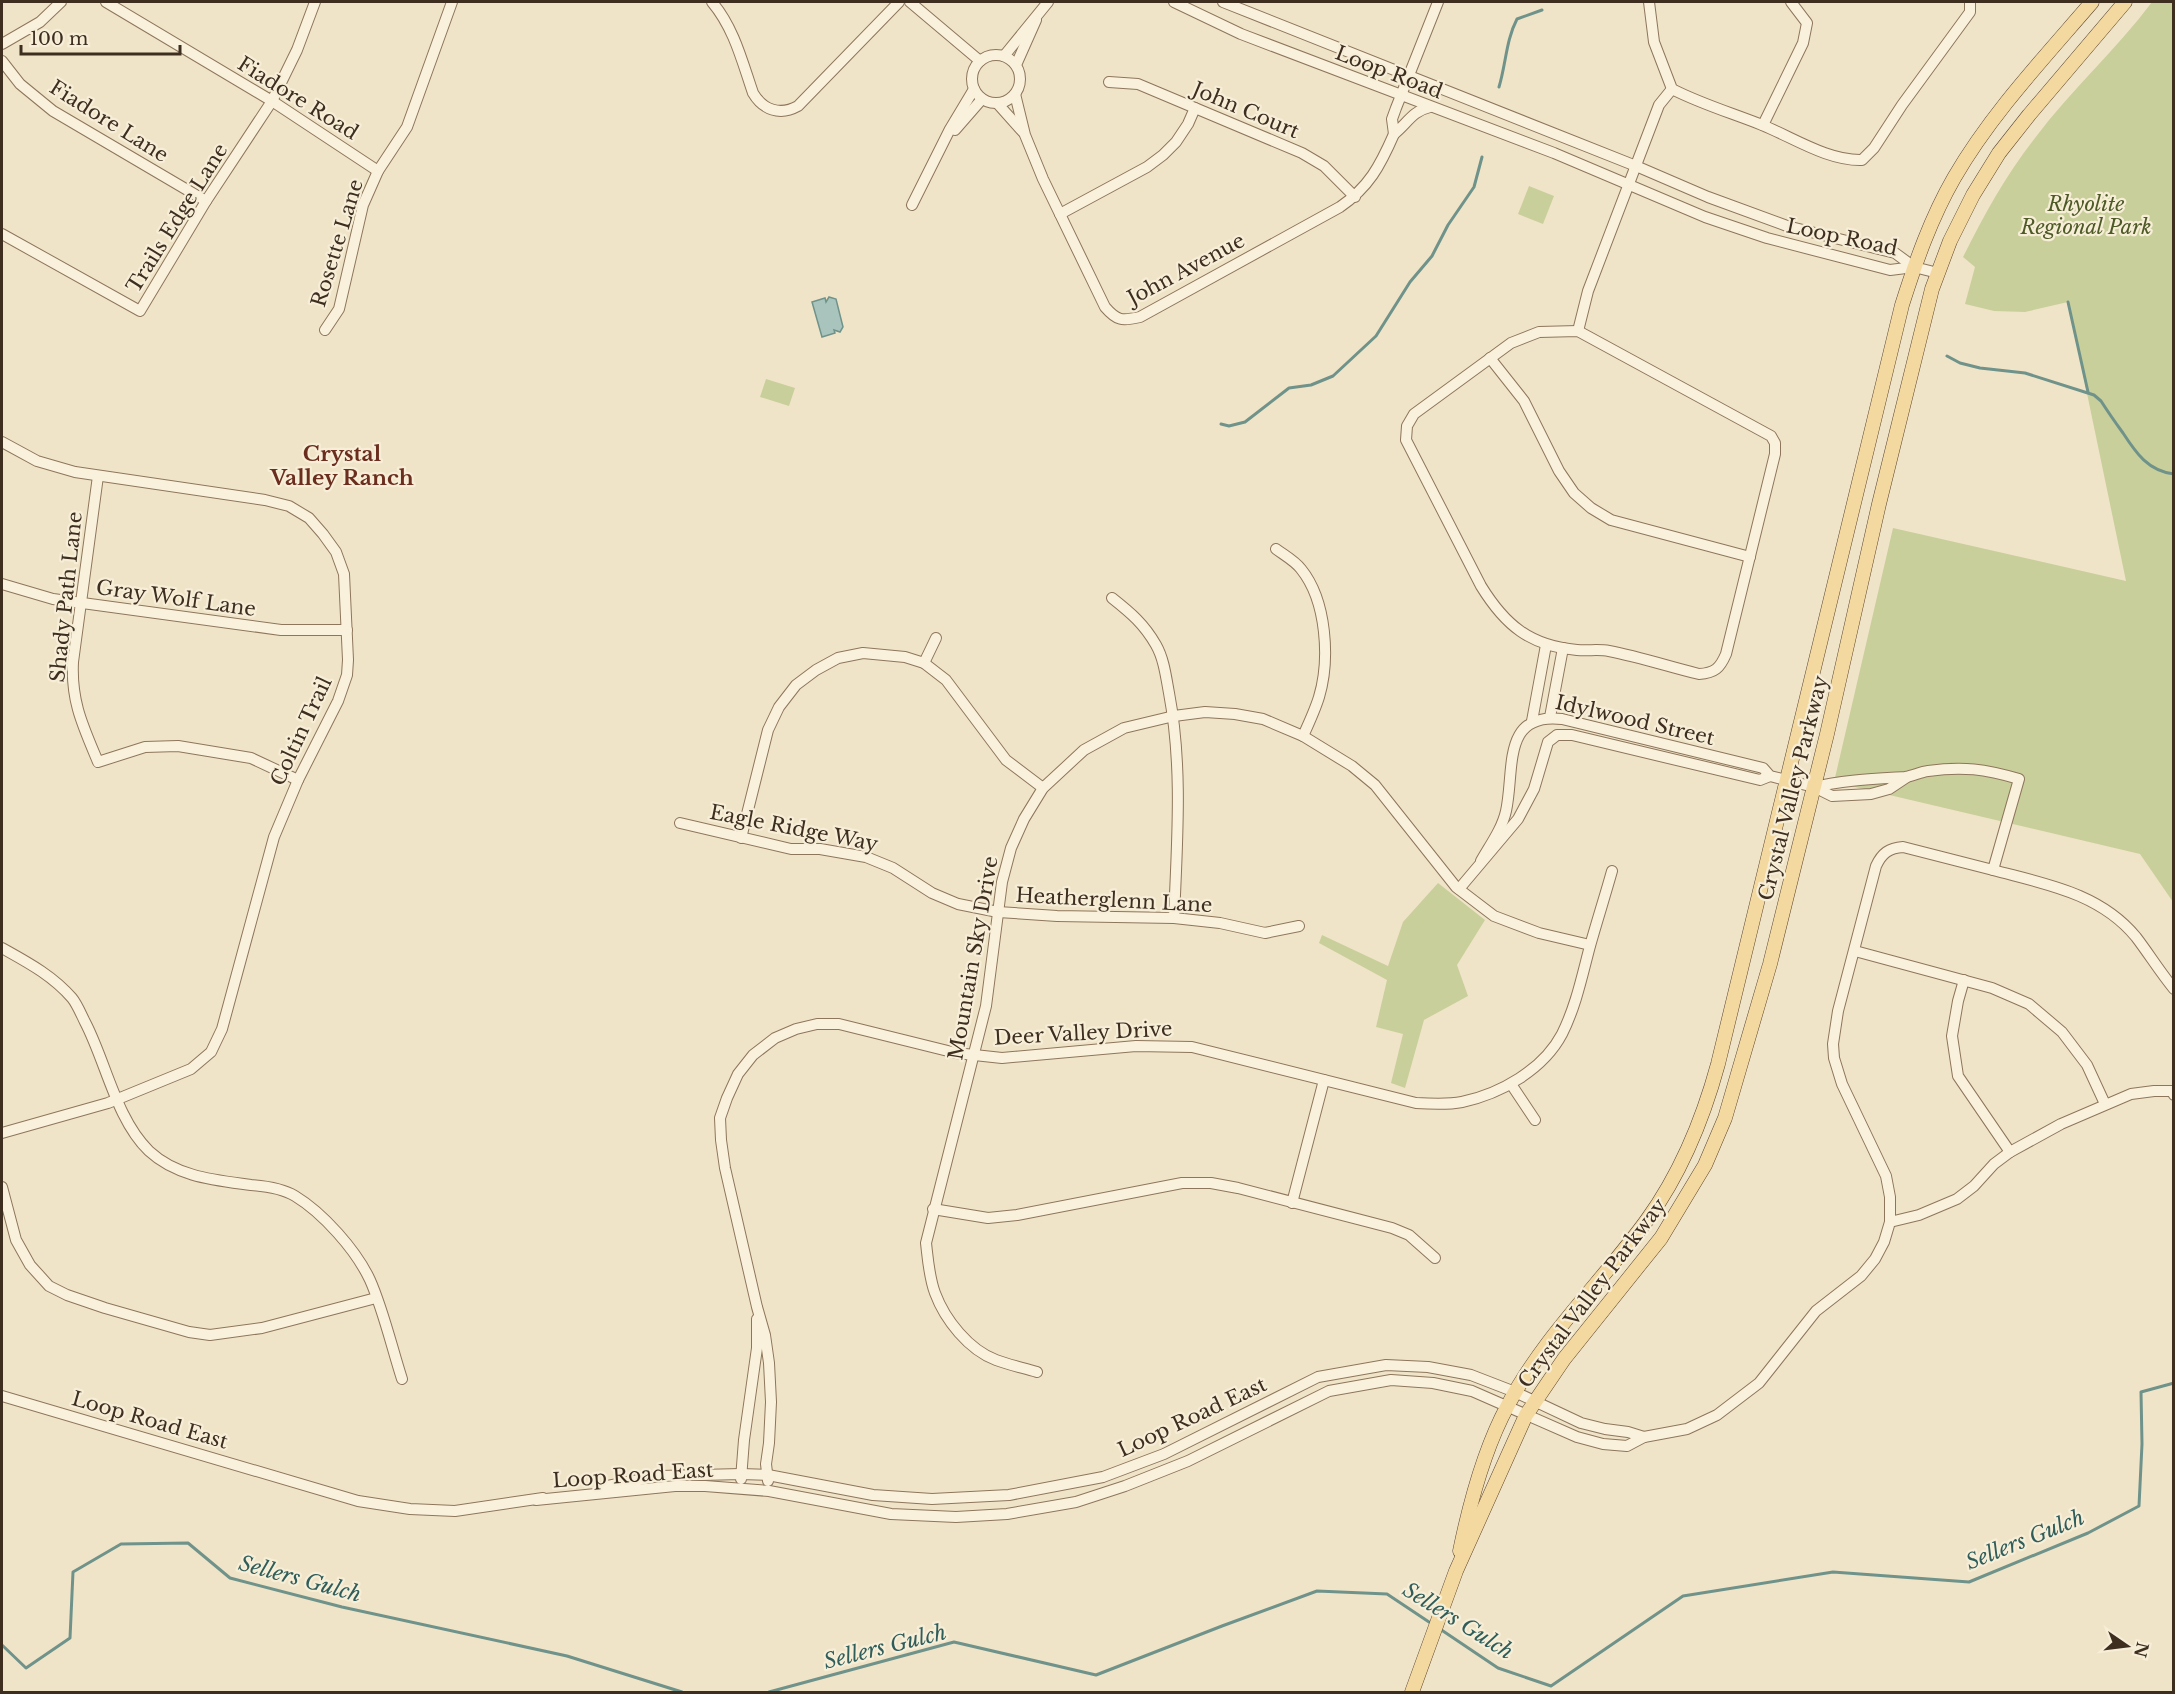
<svg xmlns="http://www.w3.org/2000/svg" width="2175" height="1694" font-family="'Libre Baskerville',serif">
<rect width="100%" height="100%" fill="#f0e4c8"/>
<g fill="#c9cf9b">
<path d="M2152,2H2173V902L2140,854L1834,782L1893,528L2126,581L2068,302L2025,312L1994,311L1965,304L1975,267L1963,257C1984,215 2006,175 2035,138C2071,90 2116,50 2152,2Z"/>
<path d="M1529,186L1554,196L1543,224L1518,214Z"/>
<path d="M766,379L795,388L789,406L760,397Z"/>
<path d="M1438,883L1485,920L1457,965L1468,996L1424,1020L1405,1088L1391,1083L1403,1034L1376,1027L1387,980L1319,943L1322,935L1388,966L1403,922Z"/>
</g>
<path fill="#a9c4bc" stroke="#6f938a" stroke-width="1.5" d="M829,297L836,299L843,327L840,332L834,330L835,333L822,337L812,302L825,298L826,302Z"/>
<g fill="none" stroke-linecap="round" stroke-linejoin="round">
<g stroke="#6f938a" stroke-width="3">
<path d="M1499,87C1506,64 1506,40 1517,19L1542,10"/>
<path d="M2068,302L2088,392"/>
<path d="M1947,356L1960,363L1980,368L2025,373L2094,395L2101,401C2108,412 2115,422 2123,433C2136,453 2148,471 2174,474"/>
<path d="M1221,424L1229,426L1245,422L1289,388L1311,385L1333,376L1376,336L1410,282L1432,256L1448,225L1474,187L1482,157"/>
<path d="M1440,1629L1498,1668L1551,1686L1683,1596L1833,1572L1969,1582L2088,1533L2139,1506L2142,1444L2141,1392L2174,1383"/>
<path d="M2,1645L26,1668L70,1638L73,1572L121,1544L188,1543L230,1578L342,1607L567,1656L682,1692"/>
<path d="M769,1692L954,1642L1096,1675L1222,1626L1317,1591L1387,1594L1432,1624"/>
</g>
<g stroke="#8d765c" stroke-width="12">
<g id="minor">
<path d="M106,2L272,101L378,171"/>
<path d="M712,2C734,28 742,61 753,93C763,110 780,116 798,106L899,2"/>
<path d="M910,2L980,61"/>
<path d="M1174,2L1241,34L1554,153L1705,217L1767,238L1890,270L1914,267"/>
<path d="M1223,2L1636,166L1708,197L1787,226L1895,253L1914,267L1938,273"/>
<path d="M1649,2L1654,42L1672,89C1701,104 1732,113 1762,125C1794,138 1828,161 1862,160L1874,148L1902,105L1970,12V2"/>
<path d="M2,44L40,22L61,2"/>
<circle cx="996" cy="79" r="24"/>
<path d="M1004,56L1048,2"/>
<path d="M2,61L20,84L53,111L206,201"/>
<path d="M1016,65L1036,20"/>
<path d="M1109,82L1138,84L1302,153L1324,166L1355,197"/>
<path d="M1015,94L1025,135L1043,179L1105,307C1117,321 1122,321 1140,317L1340,207C1369,187 1380,166 1394,134"/>
<path d="M997,103L1023,132"/>
<path d="M1430,107C1412,111 1407,124 1394,134L1392,119L1396,108L1438,2"/>
<path d="M1763,125L1803,43L1807,23L1791,2"/>
<path d="M955,130L982,99"/>
<path d="M912,205L950,129L974,89"/>
<path d="M1060,214L1147,167L1163,155L1176,142L1188,124L1195,108"/>
<path d="M2,234L140,311L206,201L272,101L297,50L315,2"/>
<path d="M325,330L339,309L363,205L378,171L407,127L452,2"/>
<path d="M1578,331L1771,436L1775,443V454L1726,654C1720,668 1715,673 1699,674C1670,667 1640,657 1609,651C1599,649 1588,651 1577,650C1530,646 1505,625 1481,586L1406,440L1407,426L1414,414L1511,343L1539,332Z"/>
<path d="M1578,331L1588,291L1659,105L1672,89"/>
<path d="M1490,358L1524,401L1559,471L1574,493L1591,508L1611,520L1750,557"/>
<path d="M2,442L37,461L75,472L265,500L289,506L309,518L323,534L336,552L344,574L348,660L347,675L338,701L298,780L274,837L222,1029L211,1052L191,1069L108,1103L2,1133"/>
<path d="M98,476L73,662C71,702 83,726 98,762L145,747L178,746L251,758L298,780"/>
<path d="M1276,549C1284,555 1295,561 1301,569C1327,601 1330,660 1319,697C1315,710 1309,723 1303,736"/>
<path d="M2,584L53,599L281,630H347"/>
<path d="M1112,598C1131,613 1144,624 1156,645C1164,659 1166,677 1169,693C1183,767 1177,842 1174,918"/>
<path d="M924,663L936,638"/>
<path d="M1550,717L1563,648"/>
<path d="M1532,721L1546,645"/>
<path d="M1814,787C1844,780 1875,779 1905,777C1913,776 1920,772 1928,771C1963,766 1985,769 2019,779L1993,870L1903,847C1889,848 1882,853 1876,866L1838,1011L1833,1044L1834,1058L1842,1084L1886,1176L1890,1197V1222"/>
<path d="M680,823L791,849H820L866,857L893,868L932,893L958,904L998,912L1057,916L1174,918L1220,923L1265,933L1299,926"/>
<path d="M741,838L768,730L779,707L796,685L816,670L838,658L863,653L905,657L924,663L946,680L1006,760L1043,788"/>
<path d="M1481,861C1490,845 1502,829 1506,811C1515,770 1501,712 1562,719L1763,768L1770,776L1814,787L1832,796L1871,794L1889,789L1907,777"/>
<path d="M1993,870C2045,884 2100,893 2136,937C2149,954 2160,972 2174,989"/>
<path d="M1459,889L1518,819L1534,789L1548,742L1557,735H1572L1760,780L1770,776"/>
<path d="M2,948C27,962 52,975 72,998C77,1004 81,1014 85,1022C106,1062 116,1119 149,1151C177,1177 215,1180 251,1185C265,1186 282,1188 295,1196C323,1213 356,1250 370,1280C383,1309 392,1348 402,1379"/>
<path d="M1855,951L1992,988L2029,1004L2062,1032L2087,1065L2105,1104"/>
<path d="M1964,980L1958,1001L1952,1036L1958,1076L2010,1152"/>
<path d="M1511,1084L1535,1120"/>
<path d="M2,1187L16,1240L30,1265L49,1286L67,1295L105,1308L189,1332L210,1335L262,1328L376,1298"/>
<path d="M1292,1203L1324,1080"/>
<path d="M933,1209L988,1218L1017,1215L1182,1183H1211L1238,1188L1392,1228L1409,1235L1435,1258"/>
<path d="M1037,1372C1024,1368 1009,1365 996,1360C969,1350 945,1320 935,1293C929,1277 928,1260 926,1243L986,1006L1002,882L1011,848L1024,819L1043,788L1084,750L1124,728L1174,716L1205,712L1235,714L1263,719L1303,736L1352,766L1375,785L1456,887L1494,916L1539,933L1590,945"/>
<path d="M2,1396L358,1501L410,1509L455,1511L543,1498"/>
<path d="M741,1479L744,1440L757,1348V1319"/>
<path d="M768,1481L766,1464L769,1443L771,1402L769,1363L765,1335L757,1307L725,1168L721,1140L720,1118L727,1098L738,1074L753,1055L775,1038L796,1029L817,1024H839L956,1053L1002,1058L1136,1046L1192,1047L1416,1103C1431,1104 1447,1105 1462,1102C1500,1094 1543,1070 1562,1034C1576,1006 1582,976 1590,946C1597,921 1605,896 1612,871"/>
<path d="M602,1487L660,1476L741,1474L768,1475L873,1495L932,1499L1009,1495L1103,1477L1164,1454L1318,1377L1386,1365L1428,1367L1471,1375L1515,1392L1581,1423L1605,1429L1628,1432L1644,1437"/>
<path d="M536,1500L675,1486H705L769,1491L891,1514L956,1517L1007,1514L1076,1502L1125,1486L1188,1461L1329,1391L1391,1380L1433,1383L1472,1391L1577,1437L1603,1444L1627,1446L1644,1437L1687,1429L1717,1415L1759,1383L1816,1311L1861,1276L1875,1259L1884,1242L1890,1222L1919,1215L1957,1199L1974,1186L1994,1164L2010,1152L2061,1124L2131,1094L2154,1091H2172L2174,1095"/>
</g>
</g>
<g stroke="#5b4430" stroke-width="15">
<g id="major">
<path d="M1460,1551C1470,1502 1484,1449 1508,1405C1544,1336 1602,1282 1647,1220C1681,1173 1703,1119 1718,1064L1902,305C1916,261 1931,218 1954,178C1991,114 2044,58 2092,2"/>
<path d="M1412,1692L1456,1571L1526,1415L1564,1359L1661,1238L1705,1165L1725,1118L1770,964L1827,734L1879,504L1932,289L1950,241L1973,195L1999,153L2029,115L2125,2"/>
</g>
</g>
<use href="#minor" stroke="#faf1dc" stroke-width="10"/>
<use href="#major" stroke="#f3d9a0" stroke-width="14"/>
</g>
<g text-anchor="middle" stroke-width="4.5" stroke-linejoin="round" paint-order="stroke">
<g font-size="20" fill="#3d2e20" stroke="#f7eed8">
<text transform="translate(1389 72) rotate(21)" y="7">Loop Road</text>
<text transform="translate(298 98) rotate(32)" y="7">Fiadore Road</text>
<text transform="translate(1246 110) rotate(23)" y="7">John Court</text>
<text transform="translate(109 121) rotate(32)" y="7">Fiadore Lane</text>
<text transform="translate(177 218) rotate(-58)" y="7">Trails Edge Lane</text>
<text transform="translate(1842 237) rotate(12)" y="7">Loop Road</text>
<text transform="translate(337 243) rotate(-73)" y="7">Rosette Lane</text>
<text transform="translate(1186 269) rotate(-28)" y="7">John Avenue</text>
<text transform="translate(66 597) rotate(-84)" y="7">Shady Path Lane</text>
<text transform="translate(176 598) rotate(8)" y="7">Gray Wolf Lane</text>
<text transform="translate(1635 720) rotate(13)" y="7">Idylwood Street</text>
<text transform="translate(301 731) rotate(-65)" y="7">Coltin Trail</text>
<text transform="translate(1793 788) rotate(-76)" y="7">Crystal Valley Parkway</text>
<text transform="translate(794 828) rotate(11)" y="7">Eagle Ridge Way</text>
<text transform="translate(1114 900) rotate(3)" y="7">Heatherglenn Lane</text>
<text transform="translate(973 958) rotate(-80)" y="7">Mountain Sky Drive</text>
<text transform="translate(1083 1033) rotate(-3)" y="7">Deer Valley Drive</text>
<text transform="translate(1592 1293) rotate(-53)" y="7">Crystal Valley Parkway</text>
<text transform="translate(1192 1417) rotate(-25)" y="7">Loop Road East</text>
<text transform="translate(150 1420) rotate(16)" y="7">Loop Road East</text>
<text transform="translate(633 1475) rotate(-4)" y="7">Loop Road East</text>
</g>
<g font-size="20" font-style="italic" fill="#4d5a26" stroke="#f7eed8">
<text x="2086" y="211">Rhyolite<tspan x="2086" dy="23">Regional Park</tspan></text>
</g>
<g font-size="21" font-weight="bold" fill="#6b2e1e" stroke="#f7eed8">
<text x="342" y="461">Crystal<tspan x="342" dy="24">Valley Ranch</tspan></text>
</g>
<g font-size="21" font-style="italic" fill="#2f5d5a" stroke="#f7eed8">
<text transform="translate(2025 1540) rotate(-22)" y="7">Sellers Gulch</text>
<text transform="translate(300 1579) rotate(15)" y="7">Sellers Gulch</text>
<text transform="translate(1458 1621) rotate(32)" y="7">Sellers Gulch</text>
<text transform="translate(885 1647) rotate(-14)" y="7">Sellers Gulch</text>
</g>
</g>
<rect width="2175" height="1694" fill="none" stroke="#3d2e20" stroke-width="6"/>
<g transform="translate(2127 1646) rotate(104)" stroke="#f7eed8" stroke-width="4.5" paint-order="stroke">
<path d="M0-4.5L10 22L0 15L-10 22Z" fill="#3d2e20"/>
<text y="-9" font-size="16" font-weight="bold" text-anchor="middle" fill="#3d2e20">N</text>
</g>
<path d="M21 45v9h159v-9" fill="none" stroke="#3d2e20" stroke-width="3"/>
<text x="30" y="45" font-size="18" fill="#3d2e20" stroke="#f7eed8" stroke-width="4.5" paint-order="stroke">100 m</text>
</svg>
